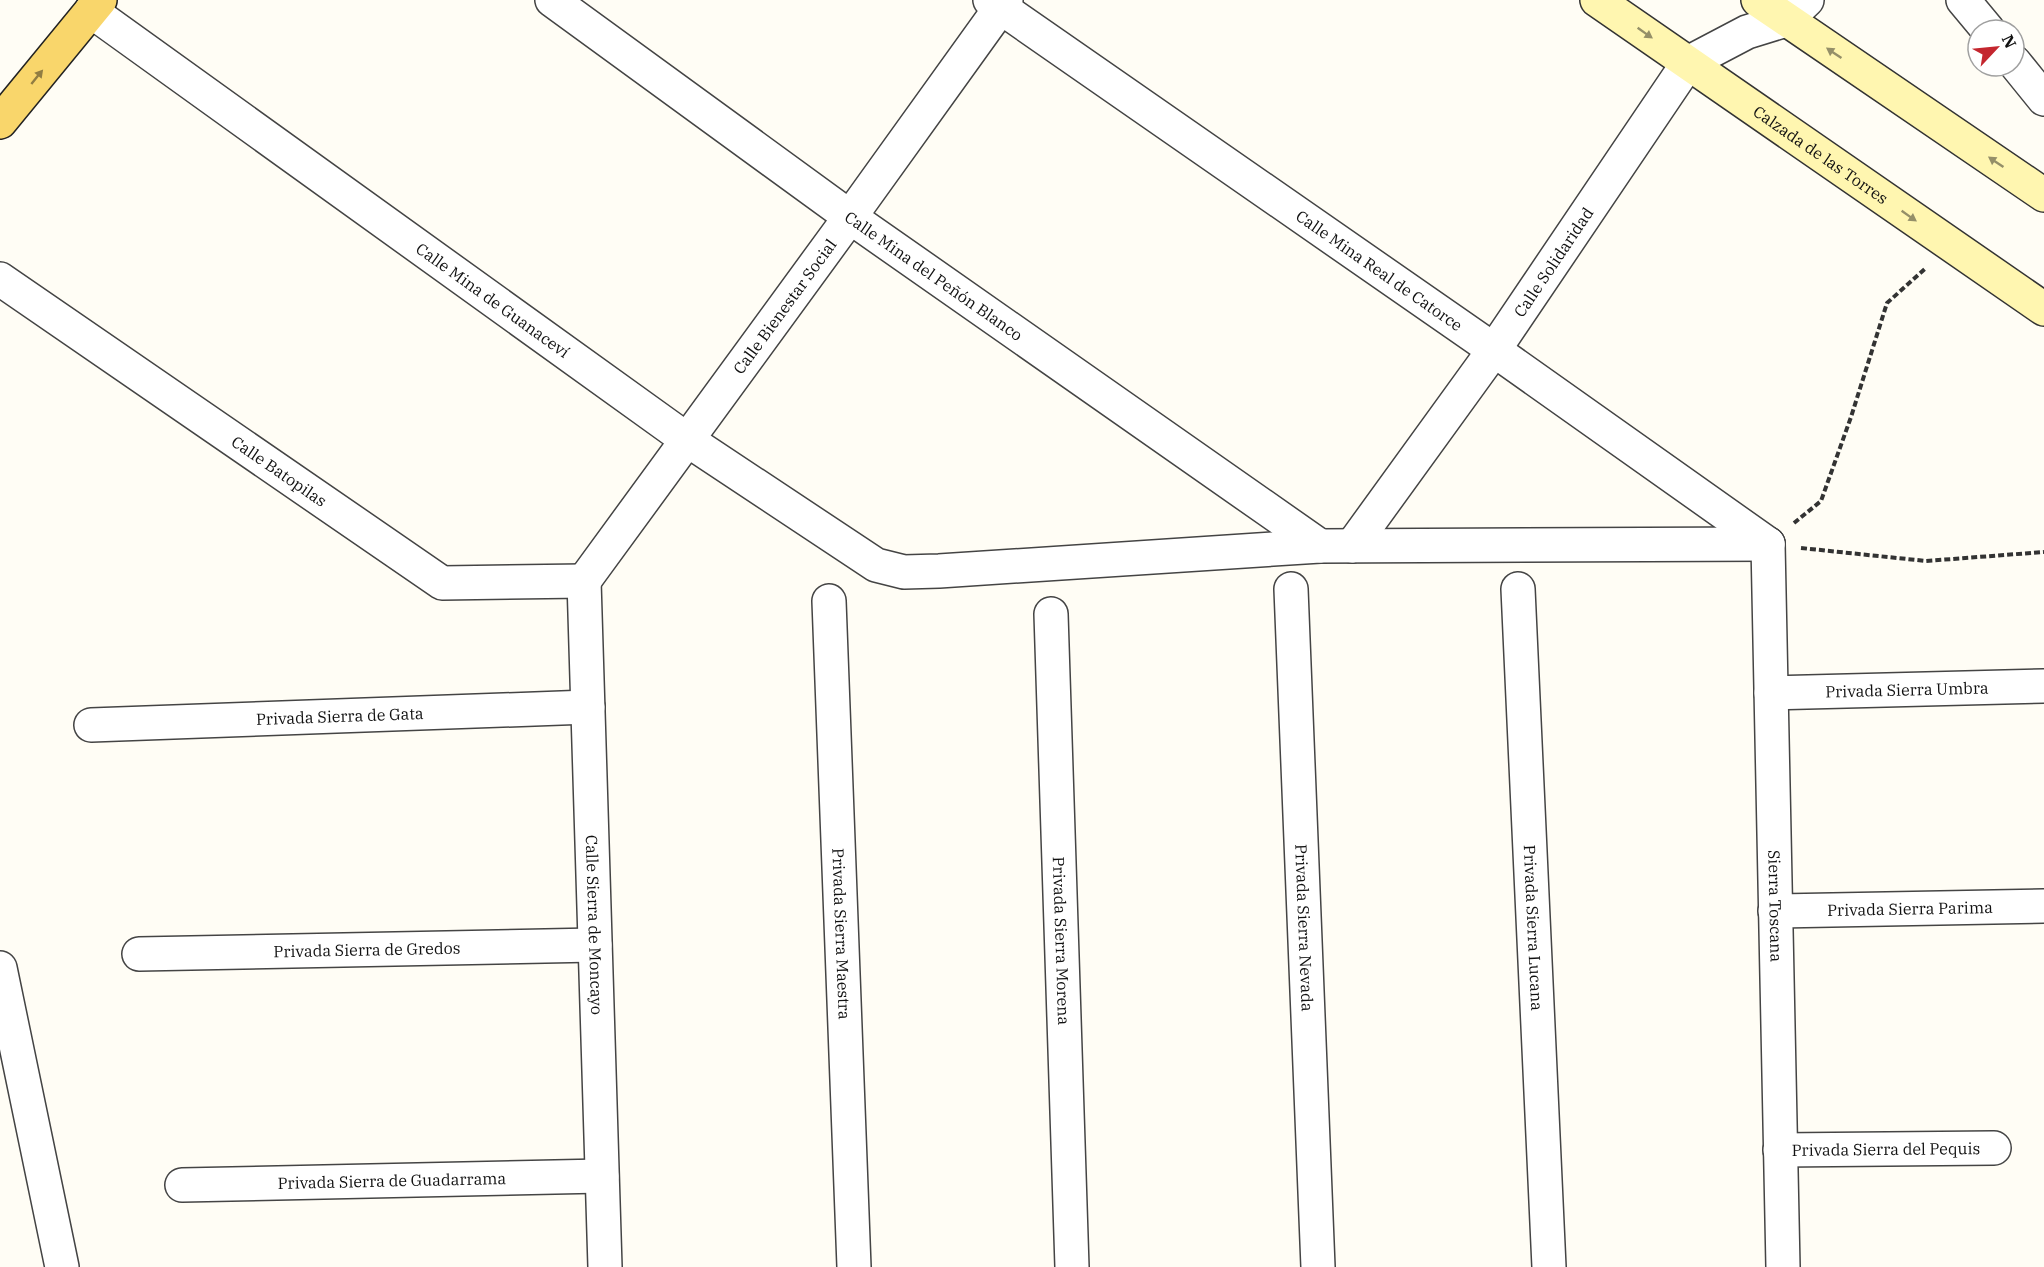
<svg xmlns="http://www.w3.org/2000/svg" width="2044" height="1267" font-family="'IBM Plex Serif',serif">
<rect width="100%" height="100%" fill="#fffdf5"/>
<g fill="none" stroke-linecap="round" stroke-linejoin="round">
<g stroke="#444" stroke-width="36">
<g id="street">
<path id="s1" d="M552,0L850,217L1320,546"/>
<path id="s2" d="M990,0L1494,350L1768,544"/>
<path d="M1963,0L1988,30"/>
<path id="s3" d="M91,11L686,439L876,565L904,572L939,571L1320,546L1768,544"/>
<path d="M2014,62L2044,99"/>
<path id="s4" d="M0,279L442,583L584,581"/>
<path id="s5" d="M1768,544L1783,1267"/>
<path id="s6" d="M1352,546L1494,350L1688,63L1747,32L1786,20L1807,0"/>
<path id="s7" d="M584,581L850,217L1006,0"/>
<path id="s8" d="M584,581L605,1267"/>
<path id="s9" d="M1291,589L1318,1267"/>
<path id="s10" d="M1518,589L1549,1267"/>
<path id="s11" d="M829,601L854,1267"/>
<path id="s12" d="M1051,614L1072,1267"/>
<path id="s13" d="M1771,693L2044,686"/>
<path id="s14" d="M91,725L588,707"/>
<path id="s15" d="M1775,911L2044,906"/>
<path id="s16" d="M139,954L595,945"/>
<path d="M0,968L62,1267"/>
<path id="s17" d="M1780,1150L1994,1148"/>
<path id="s18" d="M182,1185L602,1176"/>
</g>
</g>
<g stroke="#333" stroke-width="36">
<g id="secondary">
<path id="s19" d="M1597,0L2044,309"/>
<path d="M1758,0L2044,195"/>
</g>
</g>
<g stroke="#222" stroke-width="36">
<path id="primary" d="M0,122L100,0"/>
</g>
<g stroke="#333" stroke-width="4" stroke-dasharray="6 3" stroke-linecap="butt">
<path d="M1794,523L1821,501L1851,417L1887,303L1926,268"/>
<path d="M1801,548L1926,561L2044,552"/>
</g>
<use href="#street" stroke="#fff" stroke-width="33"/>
<use href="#secondary" stroke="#fff6b0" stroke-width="33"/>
<use href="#primary" stroke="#f9d66b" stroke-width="33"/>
</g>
<defs><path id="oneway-solid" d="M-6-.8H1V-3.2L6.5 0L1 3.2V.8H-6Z" transform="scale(1.5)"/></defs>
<g fill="#948f68">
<use href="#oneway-solid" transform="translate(1645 33) rotate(35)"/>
<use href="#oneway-solid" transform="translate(1834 53) rotate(-146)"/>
<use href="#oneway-solid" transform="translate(1996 162) rotate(-146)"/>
<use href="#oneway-solid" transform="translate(1909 216) rotate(35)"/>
</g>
<use fill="#917d42" href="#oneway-solid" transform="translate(37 77) rotate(-51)"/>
<g text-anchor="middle" stroke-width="6" stroke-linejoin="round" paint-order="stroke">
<g font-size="16" fill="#111" stroke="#fff">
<text dy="6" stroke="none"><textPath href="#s19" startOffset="272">Calzada de las Torres</textPath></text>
<text dy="6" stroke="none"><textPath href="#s6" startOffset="348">Calle Solidaridad</textPath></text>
<text dy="6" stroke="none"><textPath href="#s2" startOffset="474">Calle Mina Real de Catorce</textPath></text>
<text dy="6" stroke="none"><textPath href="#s1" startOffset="471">Calle Mina del Peñón Blanco</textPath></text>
<text dy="6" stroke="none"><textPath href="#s3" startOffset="495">Calle Mina de Guanaceví</textPath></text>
<text dy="6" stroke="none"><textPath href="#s7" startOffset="340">Calle Bienestar Social</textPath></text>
<text dy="6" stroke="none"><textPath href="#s4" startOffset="339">Calle Batopilas</textPath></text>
<text dy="6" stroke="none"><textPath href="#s13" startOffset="136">Privada Sierra Umbra</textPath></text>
<text dy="6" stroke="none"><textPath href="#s14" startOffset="249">Privada Sierra de Gata</textPath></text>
<text dy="6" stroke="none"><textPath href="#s5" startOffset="362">Sierra Toscana</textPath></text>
<text dy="6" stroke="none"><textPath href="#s15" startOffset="135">Privada Sierra Parima</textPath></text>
<text dy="6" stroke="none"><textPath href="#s8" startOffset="344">Calle Sierra de Moncayo</textPath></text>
<text dy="6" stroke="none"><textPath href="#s9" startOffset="339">Privada Sierra Nevada</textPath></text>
<text dy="6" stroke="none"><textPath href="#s10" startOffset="339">Privada Sierra Lucana</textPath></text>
<text dy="6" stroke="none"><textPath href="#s11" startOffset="333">Privada Sierra Maestra</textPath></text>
<text dy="6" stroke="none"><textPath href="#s12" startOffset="327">Privada Sierra Morena</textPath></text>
<text dy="6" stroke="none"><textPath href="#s16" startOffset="228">Privada Sierra de Gredos</textPath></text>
<text dy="6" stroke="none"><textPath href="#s17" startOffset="106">Privada Sierra del Pequis</textPath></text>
<text dy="6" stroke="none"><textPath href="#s18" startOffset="210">Privada Sierra de Guadarrama</textPath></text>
</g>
</g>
<g transform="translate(1996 48) rotate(64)"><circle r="28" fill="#ffffff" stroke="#a0a0a0" stroke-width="1.5"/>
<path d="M0-4.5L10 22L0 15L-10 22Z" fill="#c4262e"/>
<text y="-9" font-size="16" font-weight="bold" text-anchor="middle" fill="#111111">N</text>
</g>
</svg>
